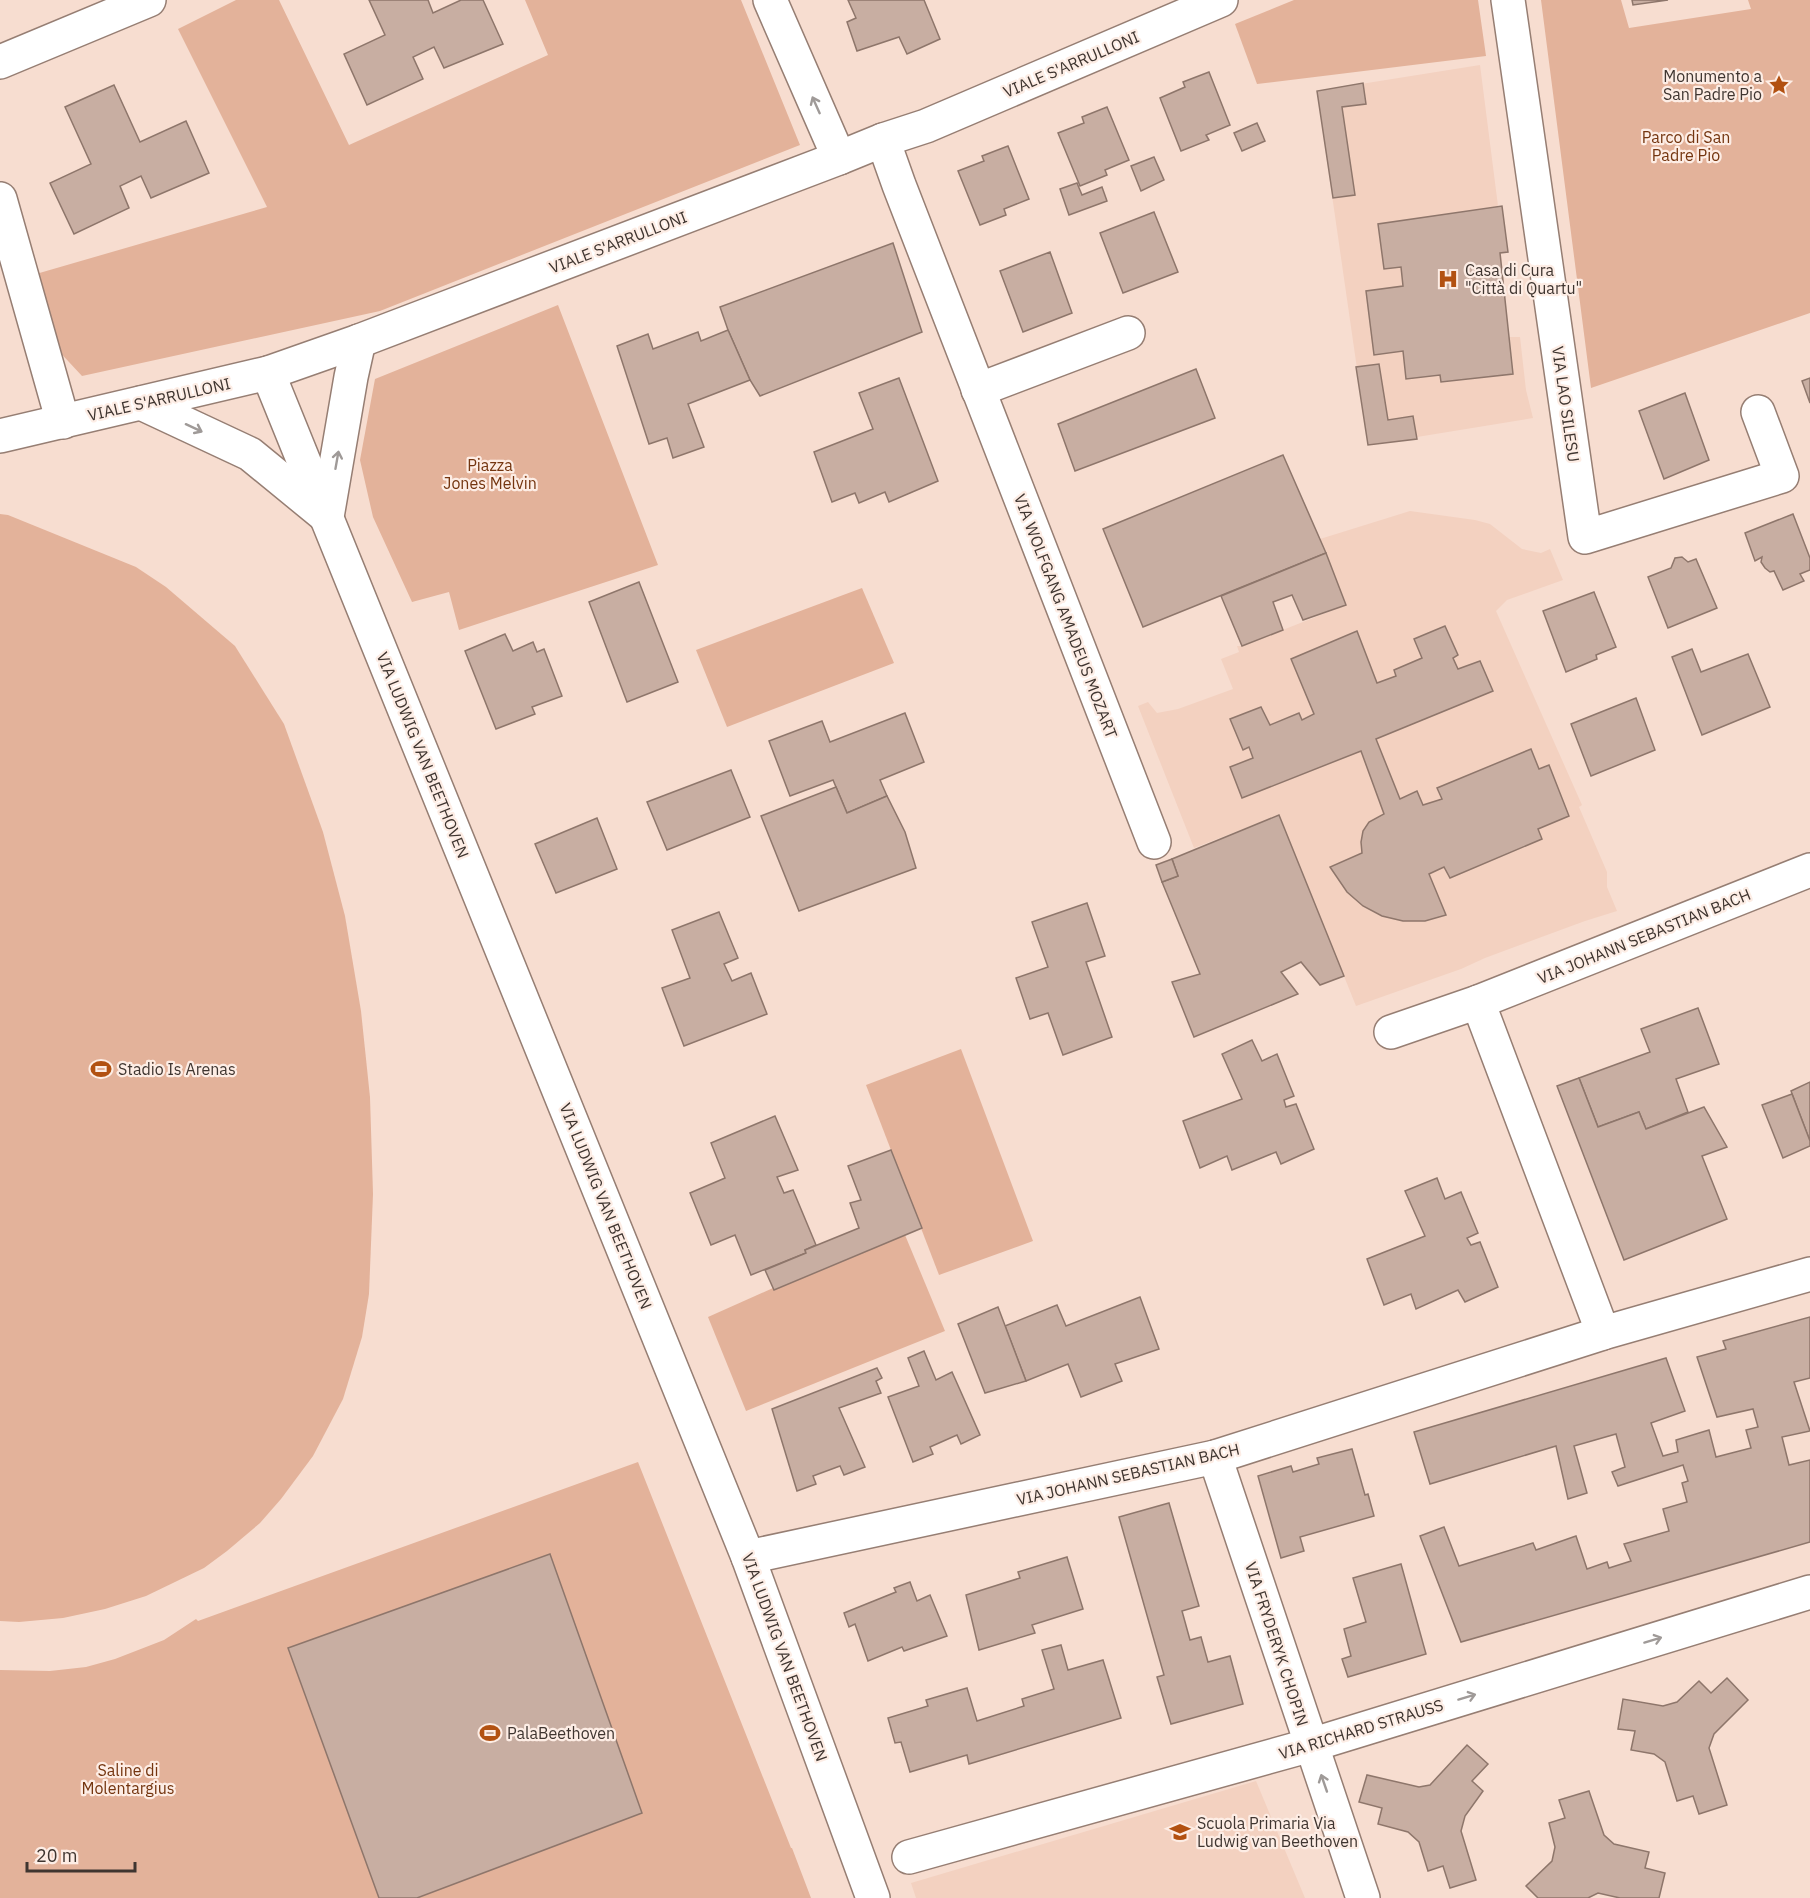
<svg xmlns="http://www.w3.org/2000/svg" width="1810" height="1898" font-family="'IBM Plex Sans',sans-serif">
<rect width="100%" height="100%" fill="#f7ddd0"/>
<g fill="#f3d1c0">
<path d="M1480,65L1498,206H1502L1508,252L1501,253L1509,337H1520L1526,390L1533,418L1368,445L1317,91Z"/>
<path d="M1410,511L1475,520L1490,524L1522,549L1541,553L1550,549L1563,580L1507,600L1496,611L1582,805L1579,807L1607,872V887L1617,911L1585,921L1485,958L1461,969L1356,1006L1279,815L1194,848L1138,706L1148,702L1157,713L1178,709L1233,689L1221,659L1239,652L1237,646H1242L1346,605L1320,539Z"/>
<path d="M1256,1781L1305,1898H916L911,1883Z"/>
</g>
<g fill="#e3b29a">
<path d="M236,0H279L349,145L548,55L525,0H741L800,145L380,311L82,376L55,347L36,274L267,207L178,29Z"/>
<path d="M1294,0H1478L1486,56L1257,84L1235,24Z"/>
<path d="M1541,0H1621L1629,28L1751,9L1748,0H1810V313L1591,388Z"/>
<path d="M558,305L658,565L459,630L449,592L412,602L373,517L360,460L375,379Z"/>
<path d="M0,514L8,515L136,567L166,587L235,646L284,724L323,832L345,916L361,1011L370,1097L373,1194L369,1294L362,1337L343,1399L313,1456L281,1499L260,1523L227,1551L204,1568L146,1596L105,1609L63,1618L19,1622L0,1621Z"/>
<path d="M862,588L894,663L727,727L696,650Z"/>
<path d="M961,1049L1033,1241L939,1275L866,1085Z"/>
<path d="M905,1235L945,1331L746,1411L708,1317L773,1288Z"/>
<path d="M638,1462L791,1848H792L811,1898H0V1670L50,1671L86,1667L115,1659L164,1640L196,1619L198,1621Z"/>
</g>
<g fill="#c8aea2" stroke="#8e766b" stroke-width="1.5">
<path d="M369,0H428L433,13L461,0H483L503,44L444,68L434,47L413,57L423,79L367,105L344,54L385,35Z"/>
<path d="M848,0H924L940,39L907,54L899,37L857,51L847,22L856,18Z"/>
<path d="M1632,0H1668L1633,5Z"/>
<path d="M1209,72L1230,125L1206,135L1209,140L1181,151L1160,98L1185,87L1183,82Z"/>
<path d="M1363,83L1366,104L1342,107L1355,195L1333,198L1317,91Z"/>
<path d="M114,85L140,142L186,121L209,173L151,198L141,176L120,186L129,208L74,234L50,183L91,164L65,107Z"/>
<path d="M1107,107L1129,160L1105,170L1107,175L1080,186L1058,133L1084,123L1082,117Z"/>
<path d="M1257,123L1265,141L1242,151L1234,133Z"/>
<path d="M1008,146L1029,199L1004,209L1006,215L980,225L958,171L984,161L982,156Z"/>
<path d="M1154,157L1164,180L1141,191L1131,166Z"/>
<path d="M1077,183L1082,195L1102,187L1107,201L1069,215L1060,189Z"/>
<path d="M1502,206L1508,252L1500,253L1513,374L1441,382L1440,375L1406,379L1403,351L1374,355L1366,291L1403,286L1401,267L1384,269L1378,224Z"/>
<path d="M1154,212L1178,272L1123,293L1100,233Z"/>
<path d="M893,243L922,332L760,396L750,380L728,330L720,307Z"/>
<path d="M1050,252L1072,313L1023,332L1000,271Z"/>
<path d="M728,330L750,380L688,404L704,447L673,458L667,438L649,444L617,346L648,334L653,349L698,332L701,341Z"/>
<path d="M1379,364L1388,420L1413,416L1417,439L1368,445L1356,367Z"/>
<path d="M1196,369L1215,418L1075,471L1058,424Z"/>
<path d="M899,378L938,481L889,502L885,492L859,503L855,493L832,502L814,452L873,429L859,393Z"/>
<path d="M1810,378V403L1802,381Z"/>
<path d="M1685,393L1709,460L1664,479L1639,411Z"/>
<path d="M1283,455L1326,553L1143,627L1103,529Z"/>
<path d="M1793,514L1810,558V570L1800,574L1804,581L1783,590L1774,571L1770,572L1765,568L1761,562L1762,557L1755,561L1745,533Z"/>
<path d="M1326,553L1346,605L1303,620L1292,595L1273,602L1283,630L1242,646L1221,596Z"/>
<path d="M1682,557L1688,562L1696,559L1717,608L1668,628L1648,577L1671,568L1675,558Z"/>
<path d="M639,582L678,682L627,702L589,602Z"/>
<path d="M1594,592L1616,647L1596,655L1597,659L1566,672L1543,611Z"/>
<path d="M1445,626L1458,655L1453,658L1458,669L1480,661L1493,691L1376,739L1400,799L1417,791L1423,805L1442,799L1437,788L1531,749L1539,769L1549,765L1569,816L1538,829L1542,839L1450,878L1444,867L1429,874L1446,915L1425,921H1403L1382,916L1363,906L1347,892L1330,867L1362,853L1361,842L1363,831L1369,822L1384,814L1361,751L1242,798L1230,767L1253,758L1249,747L1243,750L1230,719L1261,707L1270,725L1299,713L1302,720L1314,714L1291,659L1357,631L1377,683L1396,676L1394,670L1422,658L1414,639Z"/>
<path d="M505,634L513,651L533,642L537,652L544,649L562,696L532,707L535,714L496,729L465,651Z"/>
<path d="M1692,649L1701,672L1748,654L1770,707L1702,735L1672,657Z"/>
<path d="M1636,698L1655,750L1591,776L1571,724Z"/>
<path d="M905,713L924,762L880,780L887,796L847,813L833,780L790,796L769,741L822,721L830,742Z"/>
<path d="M731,770L750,817L667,850L647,802Z"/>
<path d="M836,787L847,813L887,796L905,832L916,868L799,911L761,816Z"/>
<path d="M1279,815L1344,976L1320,985L1301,962L1281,972L1298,994L1194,1037L1172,982L1200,974L1162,882L1178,876L1172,859Z"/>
<path d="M597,818L617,869L556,893L535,844Z"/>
<path d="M1172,859L1178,876L1162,882L1156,865Z"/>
<path d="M1087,903L1105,956L1086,962L1112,1037L1063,1055L1048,1013L1030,1019L1016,978L1048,967L1032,922Z"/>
<path d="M719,912L738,958L724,964L732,981L751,973L767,1014L684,1046L662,988L690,978L672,930Z"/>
<path d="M1698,1008L1719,1064L1676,1079L1688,1112L1646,1129L1639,1112L1598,1127L1579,1078L1650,1052L1641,1029Z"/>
<path d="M1252,1040L1262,1061L1277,1054L1294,1096L1284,1100L1286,1107L1296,1104L1314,1149L1281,1164L1276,1152L1232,1170L1227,1156L1200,1168L1183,1121L1242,1099L1222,1054Z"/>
<path d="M1579,1078L1598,1127L1639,1112L1646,1129L1704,1107L1727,1147L1702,1156L1727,1219L1624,1260L1557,1086Z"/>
<path d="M1810,1082V1141L1791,1091Z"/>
<path d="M1792,1094L1810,1141V1146L1783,1158L1762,1105Z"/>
<path d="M775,1116L798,1170L777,1177L784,1193L793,1190L816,1245L805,1250L806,1253L751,1275L735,1235L711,1245L690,1193L725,1178L711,1143Z"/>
<path d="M891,1150L922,1228L774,1290L765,1270L806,1253L805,1250L859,1228L850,1203L861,1200L848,1166Z"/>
<path d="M1437,1178L1445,1199L1461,1192L1478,1233L1467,1238L1471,1245L1480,1242L1498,1287L1465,1302L1458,1290L1416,1309L1411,1294L1384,1305L1367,1259L1425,1236L1405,1191Z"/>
<path d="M1140,1297L1159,1349L1115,1364L1122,1381L1081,1397L1068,1364L1026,1381L1005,1326L1057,1305L1066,1326Z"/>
<path d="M998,1307L1026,1381L985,1393L958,1324Z"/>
<path d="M1810,1317V1378L1794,1382L1810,1431L1782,1437L1789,1465L1810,1460V1542L1461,1642L1420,1536L1444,1527L1459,1566L1533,1543L1536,1550L1576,1536L1587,1569L1607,1562L1609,1568L1631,1561L1624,1544L1669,1531L1663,1509L1687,1502L1682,1483L1688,1481L1683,1465L1618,1486L1612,1472L1625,1467L1616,1434L1574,1446L1587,1493L1568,1499L1556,1446L1430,1484L1414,1432L1666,1358L1685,1411L1651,1423L1663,1456L1678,1452L1676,1440L1709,1430L1716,1457L1751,1448L1746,1430L1758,1427L1753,1409L1717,1417L1697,1357L1726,1349L1723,1341Z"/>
<path d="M924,1351L936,1380L952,1372L980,1435L961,1444L957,1435L930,1447L933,1454L913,1462L888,1397L919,1386L908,1358Z"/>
<path d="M877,1368L882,1378L876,1381L881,1393L839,1408L865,1467L844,1475L840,1466L813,1476L816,1484L797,1491L772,1409Z"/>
<path d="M1352,1449L1365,1495L1368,1494L1374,1516L1300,1537L1304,1551L1281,1558L1258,1476L1291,1466L1293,1472L1319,1464L1317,1458Z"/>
<path d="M1169,1503L1199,1606L1182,1611L1190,1640L1201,1637L1208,1662L1230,1656L1243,1704L1171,1724L1157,1677L1164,1675L1119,1517Z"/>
<path d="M550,1554L642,1813L417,1898H379L288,1648Z"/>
<path d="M1067,1557L1083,1609L1032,1625L1035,1633L979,1650L966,1595L1020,1578L1018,1572Z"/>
<path d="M1401,1564L1426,1654L1348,1677L1342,1659L1351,1656L1344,1629L1366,1622L1353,1578Z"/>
<path d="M910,1582L917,1601L930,1595L947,1636L904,1651L902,1647L868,1661L855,1624L849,1627L844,1613L896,1592L894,1588Z"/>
<path d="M1061,1645L1068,1670L1103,1660L1121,1718L969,1764L967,1755L910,1772L901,1742L895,1743L888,1718L928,1706L926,1700L967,1688L977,1721L1024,1706L1022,1699L1054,1689L1042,1650Z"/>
<path d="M1727,1678L1748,1700L1714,1734L1709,1748L1727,1805L1699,1814L1693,1796L1677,1801L1665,1762L1654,1754L1631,1750L1635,1731L1618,1729L1623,1699L1663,1706L1677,1702L1699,1681L1711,1693Z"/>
<path d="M1467,1745L1488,1764L1472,1781L1483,1791L1465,1816L1461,1831L1476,1880L1450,1888L1443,1866L1428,1871L1419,1842L1408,1832L1378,1824L1382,1808L1359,1802L1367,1775L1419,1787L1430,1785Z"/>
<path d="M1589,1791L1604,1835L1614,1844L1649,1852L1645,1868L1665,1873L1659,1898H1620L1598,1893L1588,1898H1538L1526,1886L1552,1861L1555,1847L1549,1823L1565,1818L1559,1800Z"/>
</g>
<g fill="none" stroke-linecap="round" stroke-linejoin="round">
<g stroke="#967e73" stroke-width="36">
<g id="minor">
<path d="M770,0L839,158"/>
<path d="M1508,0L1585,537L1782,476L1758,412"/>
<path d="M0,62L149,0"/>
<path d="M883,140L899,185L1154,842"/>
<path d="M0,199L63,422"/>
<path d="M268,373L748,1557L873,1898"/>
<path d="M978,390L1128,333"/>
<path d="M141,403L250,454L327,517L351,377L359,341"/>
<path d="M0,436L268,373L359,341L839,158L883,140L926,126L1221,0"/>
<path d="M1478,1002L1603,1333"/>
<path d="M1391,1032L1478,1002L1810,870"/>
<path d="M1215,1457L1363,1898"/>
<path d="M748,1557L1215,1457L1603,1333L1810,1274"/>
<path d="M909,1857L1311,1745L1810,1592"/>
</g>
</g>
<use href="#minor" stroke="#fff" stroke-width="33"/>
</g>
<defs><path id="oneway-shaft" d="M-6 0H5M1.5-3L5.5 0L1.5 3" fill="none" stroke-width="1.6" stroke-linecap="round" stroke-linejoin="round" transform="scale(1.5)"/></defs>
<g stroke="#9f9a98">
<use href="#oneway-shaft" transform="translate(816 105) rotate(-114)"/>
<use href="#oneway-shaft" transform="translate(194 428) rotate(25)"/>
<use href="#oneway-shaft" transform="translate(337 460) rotate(-80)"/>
<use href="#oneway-shaft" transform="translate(1653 1640) rotate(-17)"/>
<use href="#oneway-shaft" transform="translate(1467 1697) rotate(-17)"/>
<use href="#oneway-shaft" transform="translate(1324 1783) rotate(-109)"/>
</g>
<defs>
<g id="sight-bare" transform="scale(1.62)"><path d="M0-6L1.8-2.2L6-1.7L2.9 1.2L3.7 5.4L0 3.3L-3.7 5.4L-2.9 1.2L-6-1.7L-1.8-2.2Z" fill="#b25111" stroke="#fdede5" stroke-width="2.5" paint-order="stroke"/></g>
<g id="hospital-bare" transform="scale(1.62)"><path d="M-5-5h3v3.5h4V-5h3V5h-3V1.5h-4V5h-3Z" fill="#b25111" stroke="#fdede5" stroke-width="2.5" paint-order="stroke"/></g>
<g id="stadium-bare" transform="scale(1.62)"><path d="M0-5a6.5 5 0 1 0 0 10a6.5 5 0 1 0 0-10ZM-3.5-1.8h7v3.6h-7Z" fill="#b25111" stroke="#fdede5" stroke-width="2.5" paint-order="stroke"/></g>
<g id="school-bare" transform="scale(1.62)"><path d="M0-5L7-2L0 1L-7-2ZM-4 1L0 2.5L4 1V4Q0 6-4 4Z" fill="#b25111" stroke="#fdede5" stroke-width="2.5" paint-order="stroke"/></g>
</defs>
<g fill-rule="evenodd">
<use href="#sight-bare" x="1779" y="85"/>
<use href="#hospital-bare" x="1448" y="279"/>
<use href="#stadium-bare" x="101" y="1069"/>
<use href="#stadium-bare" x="490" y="1733"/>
<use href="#school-bare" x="1180" y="1832"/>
</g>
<g text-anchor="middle" stroke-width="4.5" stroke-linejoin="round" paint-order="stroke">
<g font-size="16" fill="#3f3530" stroke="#fdede5">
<text transform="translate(1071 64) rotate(-23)" y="6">VIALE S'ARRULLONI</text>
<text transform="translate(618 242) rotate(-21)" y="6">VIALE S'ARRULLONI</text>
<text transform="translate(159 399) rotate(-13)" y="6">VIALE S'ARRULLONI</text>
<text transform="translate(1566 404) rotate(82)" y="6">VIA LAO SILESU</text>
<text transform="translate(1066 616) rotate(69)" y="6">VIA WOLFGANG AMADEUS MOZART</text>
<text transform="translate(423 755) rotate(68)" y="6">VIA LUDWIG VAN BEETHOVEN</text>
<text transform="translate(1644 936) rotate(-22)" y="6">VIA JOHANN SEBASTIAN BACH</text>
<text transform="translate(606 1206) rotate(68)" y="6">VIA LUDWIG VAN BEETHOVEN</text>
<text transform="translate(1128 1474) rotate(-13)" y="6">VIA JOHANN SEBASTIAN BACH</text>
<text transform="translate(1277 1644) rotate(72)" y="6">VIA FRYDERYK CHOPIN</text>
<text transform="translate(785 1657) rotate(70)" y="6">VIA LUDWIG VAN BEETHOVEN</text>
<text transform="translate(1361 1729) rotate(-17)" y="6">VIA RICHARD STRAUSS</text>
</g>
<g font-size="16" fill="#3f3530" stroke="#fdede5" text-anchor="start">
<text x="1762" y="82" text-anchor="end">Monumento a<tspan x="1762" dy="18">San Padre Pio</tspan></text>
<text x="1465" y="276">Casa di Cura<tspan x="1465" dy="18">"Città di Quartu"</tspan></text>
<text x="118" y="1075">Stadio Is Arenas</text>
<text x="507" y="1739">PalaBeethoven</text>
<text x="1197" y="1829">Scuola Primaria Via<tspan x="1197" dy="18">Ludwig van Beethoven</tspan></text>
</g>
<g font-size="16" fill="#74350f" stroke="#fdede5">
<text x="1686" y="143">Parco di San<tspan x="1686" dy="18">Padre Pio</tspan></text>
<text x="490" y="471">Piazza<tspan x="490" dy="18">Jones Melvin</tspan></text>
<text x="128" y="1776">Saline di<tspan x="128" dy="18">Molentargius</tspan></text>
</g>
</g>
<path d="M27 1862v9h108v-9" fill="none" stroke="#3f3530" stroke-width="3"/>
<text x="36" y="1862" font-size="18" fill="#3f3530" stroke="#fdede5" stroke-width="4.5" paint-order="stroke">20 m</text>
</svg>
